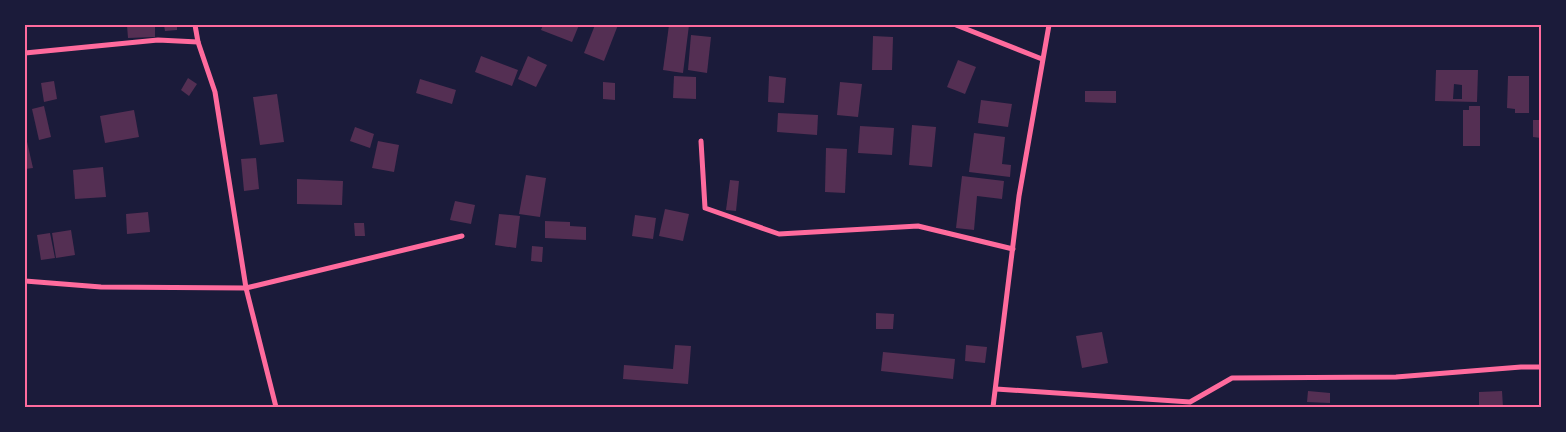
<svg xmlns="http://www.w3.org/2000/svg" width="1566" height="432" font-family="Commissioner,sans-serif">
<rect width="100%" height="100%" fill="#1b1b3a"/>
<g fill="#542f53" fill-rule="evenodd">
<path d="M127,25H155V37L128,38Z"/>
<path d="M164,25H177V30L165,31Z"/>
<path d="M543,25H579L572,42L541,30Z"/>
<path d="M595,25H618L604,61L584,53Z"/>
<path d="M669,25H689L683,73L663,70Z"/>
<path d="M691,35L711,37L707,73L688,70Z"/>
<path d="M873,36L893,37L892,70H872Z"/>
<path d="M481,56L518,70L512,86L475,72Z"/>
<path d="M528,56L547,65L536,87L518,79Z"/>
<path d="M958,60L976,67L965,94L947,87Z"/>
<path d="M1436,70H1478L1477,102L1435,101ZM1454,84L1462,85V99H1453Z"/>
<path d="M674,76L696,77V99L673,98Z"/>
<path d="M769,76L786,78L784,103L768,102Z"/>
<path d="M1508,76H1529V113H1515V109L1507,108Z"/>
<path d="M188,78L197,84L189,96L181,90Z"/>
<path d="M420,79L456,90L452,104L416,93Z"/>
<path d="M54,81L57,99L44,102L41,83Z"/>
<path d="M603,82L615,83V100L603,99Z"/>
<path d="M840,82L862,84L858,117L837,115Z"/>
<path d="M1085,91H1116V103L1085,102Z"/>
<path d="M277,94L284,142L260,145L253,97Z"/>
<path d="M981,100L1012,104L1008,127L978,123Z"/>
<path d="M44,106L51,137L39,140L32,109Z"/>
<path d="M1469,106H1480V146H1463V110H1469Z"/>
<path d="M134,110L139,137L105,143L100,116Z"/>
<path d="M778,113L818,115L817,135L777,132Z"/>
<path d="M1533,120H1541V138L1533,137Z"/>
<path d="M912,125L936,127L932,167L909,165Z"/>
<path d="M860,126L894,128L892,155L858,153Z"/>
<path d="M355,127L374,134L370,148L350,141Z"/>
<path d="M25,133L33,168L25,169Z"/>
<path d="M974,133L1005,137L1002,164L1011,165L1010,177L969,172Z"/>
<path d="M378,141L399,145L394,172L372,168Z"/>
<path d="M826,148L847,149L845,193L825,192Z"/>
<path d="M256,158L259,189L244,191L241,159Z"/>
<path d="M103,167L106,197L75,199L73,170Z"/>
<path d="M526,175L546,178L540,217L519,214Z"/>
<path d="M962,176L1004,181L1002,199L977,196L974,230L956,228Z"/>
<path d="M297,179L343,181L342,205L297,204Z"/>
<path d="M730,180L739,181L736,211L726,210Z"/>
<path d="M455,201L475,205L471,224L450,220Z"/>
<path d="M665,209L689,214L683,241L659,236Z"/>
<path d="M148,212L150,232L127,234L126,214Z"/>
<path d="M499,214L520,216L516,248L495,245Z"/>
<path d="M635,215L656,218L653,239L632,236Z"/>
<path d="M545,221L570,222V226L586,227V240L545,238Z"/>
<path d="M354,223H364L365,236H355Z"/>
<path d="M71,230L75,255L56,258L52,233Z"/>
<path d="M50,233L55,258L41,260L37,235Z"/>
<path d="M532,246L543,247L542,262L531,261Z"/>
<path d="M876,313L894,314L893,329H876Z"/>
<path d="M1102,332L1108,363L1082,368L1076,336Z"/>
<path d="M675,345L691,346L688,384L623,379L624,365L673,369Z"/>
<path d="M966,345L987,347L985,363L965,361Z"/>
<path d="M883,352L955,359L953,379L881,371Z"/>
<path d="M1308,391L1330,393V403L1307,402Z"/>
<path d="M1502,391L1503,407H1479V392Z"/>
</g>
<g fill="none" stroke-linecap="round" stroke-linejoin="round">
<g stroke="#ff6b9d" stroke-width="5">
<path d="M195,25L198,42"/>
<path d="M956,25L1042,59"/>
<path d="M25,53L158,40L198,42L215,92L246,288L276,407"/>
<path d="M701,141L705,208L779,234L918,226L1013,249"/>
<path d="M25,281L101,287L246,288L462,236"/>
<path d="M996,389L1190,402L1232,378L1396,377L1521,367H1541"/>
<path d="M993,407L1019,196L1049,25"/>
</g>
</g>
<rect width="1566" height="432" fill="none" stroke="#1b1b3a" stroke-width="52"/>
<rect x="26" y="26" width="1514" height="380" fill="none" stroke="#ff6b9d" stroke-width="2"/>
</svg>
